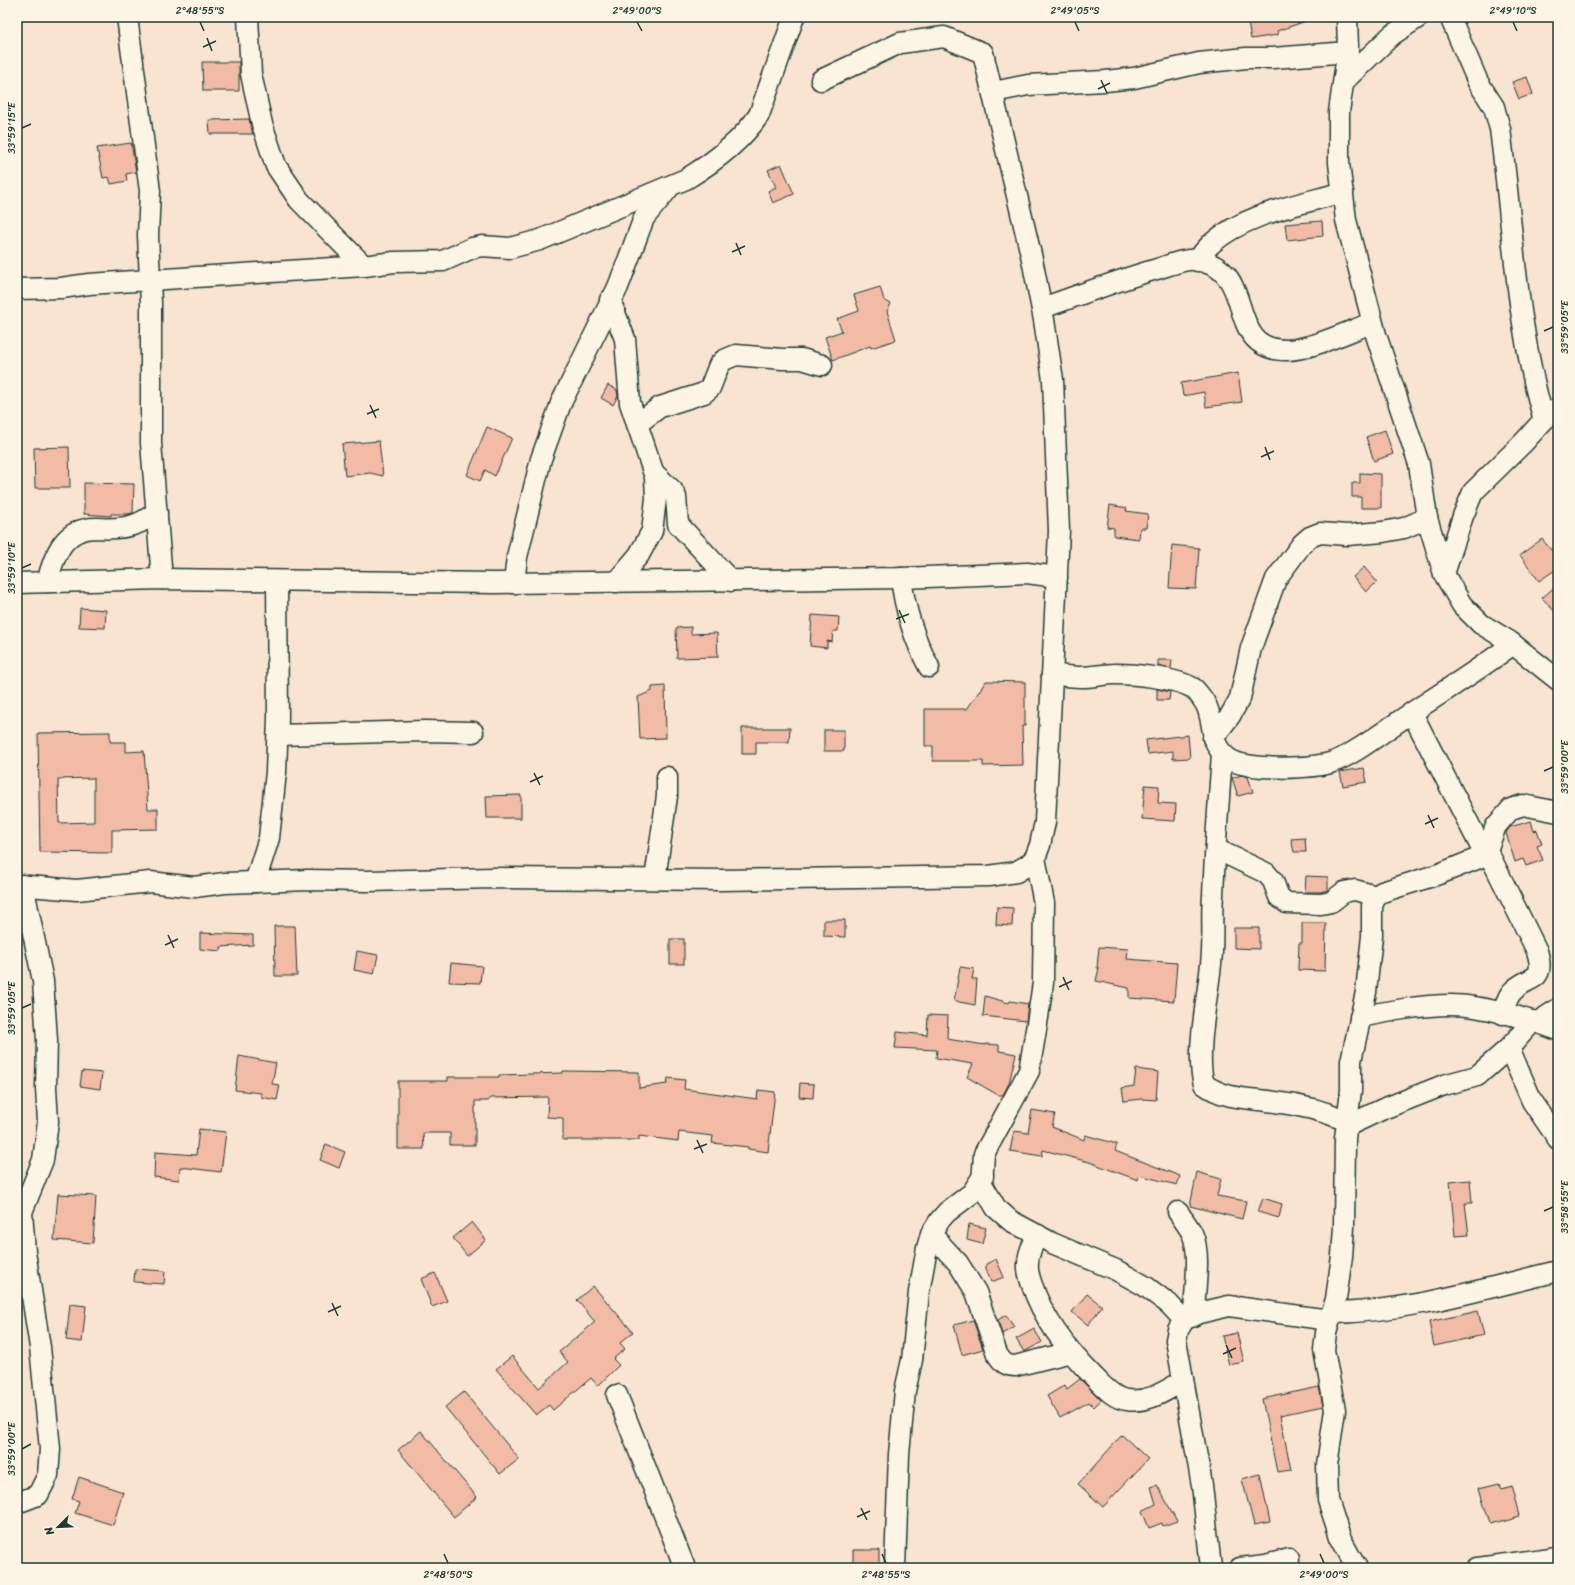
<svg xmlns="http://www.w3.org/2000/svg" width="1575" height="1585" font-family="Sriracha,sans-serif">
<rect width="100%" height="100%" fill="#f9e4d2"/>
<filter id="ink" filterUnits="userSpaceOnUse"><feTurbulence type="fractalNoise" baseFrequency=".025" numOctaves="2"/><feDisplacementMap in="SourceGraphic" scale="8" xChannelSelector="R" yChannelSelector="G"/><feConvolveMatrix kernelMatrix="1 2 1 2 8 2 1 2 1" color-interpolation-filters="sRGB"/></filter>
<g filter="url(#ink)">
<g fill="#f2bba5" stroke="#1f3d34" fill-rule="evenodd">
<path d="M1247,17H1312V19L1277,31L1278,35L1251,39Z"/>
<path d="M202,62H239V91H203Z"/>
<path d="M1527,77L1533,94L1519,99L1512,82Z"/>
<path d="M249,119L253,134H210L209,120Z"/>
<path d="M131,143L136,172L126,174L127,181L111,184L109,177L103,178L97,148Z"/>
<path d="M781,164L794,194L773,203L768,191L776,187L768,170Z"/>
<path d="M1322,221L1323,236L1287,240L1285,224Z"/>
<path d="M880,287L884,300L891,304L887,311L896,340L871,348L870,346L833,360L825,337L842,331L837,319L859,311L854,295Z"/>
<path d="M1238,373L1242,402L1206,407L1204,392L1183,396L1181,383Z"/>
<path d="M608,385L617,390L618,396L613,405L601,398Z"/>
<path d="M487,427L512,438L495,476L485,470L480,481L467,475Z"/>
<path d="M1385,430L1393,454L1374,461L1366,437Z"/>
<path d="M379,441L383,476L370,473L345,476L342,444Z"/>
<path d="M69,447L70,488H35L34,448Z"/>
<path d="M1360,473L1381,474V508H1361V497H1352V483H1360Z"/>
<path d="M84,483L134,484L133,513L128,514H111V516L84,514Z"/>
<path d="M1110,505L1127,508L1126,511L1148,514L1146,528H1140L1139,539L1114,536V528L1107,527Z"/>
<path d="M1542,539L1551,550L1558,545V568L1539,581L1520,555Z"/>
<path d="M1172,545L1199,548L1196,589L1169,588Z"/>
<path d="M1364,567L1377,582L1366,592L1353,577Z"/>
<path d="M1558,584V615L1542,598Z"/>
<path d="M80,608L106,610L105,628L79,627Z"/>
<path d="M812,615L839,617L838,631H833L832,642L827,641V648L810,646Z"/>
<path d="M691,627V634L717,633L718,657L677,658L676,628Z"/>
<path d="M1158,660H1172L1171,669L1158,666Z"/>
<path d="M986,681L1025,682V726H1022L1023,765L983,766V761H933V746H925V709H967Z"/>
<path d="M665,686L666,738L640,739L638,697L652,691V687Z"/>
<path d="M1157,689L1170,692L1169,700H1157Z"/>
<path d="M742,728H790L789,742H756V754H742Z"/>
<rect x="824" y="730" width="20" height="21"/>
<path d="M110,732V742H126V752L144,751L148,809H158V829L112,830V853L40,852L38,733ZM94,778V822L59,823L58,779Z"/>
<path d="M1188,735L1190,758L1173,759V751L1148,754L1146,740Z"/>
<path d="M1364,768L1367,782L1343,786L1340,772Z"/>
<path d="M1242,775L1248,777L1253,792L1238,796L1232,778Z"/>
<path d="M1145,785L1159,786L1158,803L1176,804L1175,821L1142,819Z"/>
<path d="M521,795V818H487L486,796Z"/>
<path d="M1531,821L1534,831L1537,830L1542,844L1537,846L1543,860L1526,866L1523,859L1515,862L1506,833L1510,827Z"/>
<path d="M1305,838L1306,852H1294L1291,839Z"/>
<path d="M1306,876L1328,877V890L1320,892H1305Z"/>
<path d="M997,907L1013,908L1012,926L996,925Z"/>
<path d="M824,920H845V937L824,936Z"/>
<path d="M1302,923H1326L1325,971L1298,970L1299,943H1302Z"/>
<path d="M274,926H295L297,976H275Z"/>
<path d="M1234,928H1259V949L1234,948Z"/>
<path d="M200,933L253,935V945L221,947V951L200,949Z"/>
<rect x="670" y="939" width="14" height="25"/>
<path d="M1099,947L1128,949L1127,959L1177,963L1174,1001L1129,998V988L1096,981L1099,968H1097Z"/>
<path d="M357,951L378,955L374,974L354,970Z"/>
<path d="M451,963L482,966L480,983L449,982Z"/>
<path d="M960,967L974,969L972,979H977L975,1005L954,1001Z"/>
<path d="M985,996L1009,1003L1010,1001L1028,1004L1026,1021L983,1016Z"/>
<path d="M928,1015L948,1016L947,1039L985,1045V1044L999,1045V1051L1016,1054L1009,1083L1003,1095H998L967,1077L973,1064L936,1058L937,1050L895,1048L897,1032L927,1035Z"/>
<path d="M239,1056L276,1063L272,1084L280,1085L277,1100L261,1097V1093L235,1090Z"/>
<path d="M1136,1069L1158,1072L1156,1100L1142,1099L1124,1101L1122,1088L1134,1086Z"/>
<path d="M82,1071L102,1073L100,1089L80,1086Z"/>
<path d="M563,1071L639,1072V1088L667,1084L668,1078L685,1080L684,1089L757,1099L758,1090L775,1092L768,1152L748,1149V1147L712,1143L713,1136L679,1132L678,1141L639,1136V1140H563V1118L547,1117L548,1097L491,1098L488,1101H475V1145H450V1133H423L424,1149H398V1081H448V1077H499V1075L563,1073Z"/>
<path d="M800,1083L814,1084L813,1098L799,1097Z"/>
<path d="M1032,1110L1055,1114L1052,1127L1084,1140L1085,1135L1117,1144L1115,1151L1180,1176L1177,1185L1139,1175L1138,1180L1089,1162L1043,1150L1042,1156L1010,1151L1014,1131L1028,1133Z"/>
<path d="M199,1129L226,1132L221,1172L180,1167L179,1180L154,1177L155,1152L196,1155Z"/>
<path d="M326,1144L345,1152L339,1168L320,1160Z"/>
<path d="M1197,1172L1221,1179L1217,1196L1246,1201L1242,1219L1190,1206Z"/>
<path d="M1470,1180L1472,1203H1465L1469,1235L1455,1236L1450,1182Z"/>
<path d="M58,1194L96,1196L93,1243L54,1240Z"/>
<path d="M1263,1198L1282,1204L1279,1218L1258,1212Z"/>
<path d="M472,1222L486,1240L467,1256L453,1238Z"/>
<path d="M969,1224L986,1228L982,1244L967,1240Z"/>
<path d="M996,1259L1004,1277L991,1282L986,1269V1264Z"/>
<path d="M135,1269L165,1271L164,1284L134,1282Z"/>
<path d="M435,1273L447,1301L432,1307L421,1279Z"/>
<path d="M593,1286L633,1332L620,1343L625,1349L613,1359L619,1365L598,1386L591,1378L553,1410L549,1405L536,1415L496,1369L512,1356L539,1388L568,1362L559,1352L595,1322L577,1300Z"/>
<path d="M1087,1294L1102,1306L1088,1325L1072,1312Z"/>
<path d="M70,1304L86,1306L82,1342L66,1340Z"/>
<path d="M1478,1311L1484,1335L1434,1346L1429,1322Z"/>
<path d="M1006,1315L1014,1327L1002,1334L998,1320Z"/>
<path d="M973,1320L983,1349L962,1355L954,1325Z"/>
<path d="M1034,1329L1042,1342L1024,1352L1016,1339Z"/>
<path d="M1237,1333L1244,1362L1229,1365L1222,1336Z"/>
<path d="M1080,1379L1101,1400L1094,1407L1089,1402L1060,1418L1047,1396L1065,1385L1067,1389Z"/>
<path d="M1319,1387L1323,1406L1280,1415L1291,1470L1277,1472L1262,1399Z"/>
<path d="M464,1392L519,1459L500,1474L445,1407Z"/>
<path d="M421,1431L477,1497L454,1517L398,1450Z"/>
<path d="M1122,1435L1148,1459L1103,1507L1078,1484Z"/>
<path d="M1260,1474L1270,1522L1254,1525L1242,1479Z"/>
<path d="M79,1477L123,1492L113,1525L75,1513L79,1501L72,1499Z"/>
<path d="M1499,1483L1501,1489L1511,1486L1519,1516L1490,1524L1479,1488Z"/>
<path d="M1157,1485L1177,1521L1163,1526L1162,1523L1149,1528L1142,1511L1156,1504L1151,1487Z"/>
<path d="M853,1550H879V1565L853,1564Z"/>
</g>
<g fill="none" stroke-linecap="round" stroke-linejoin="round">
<g stroke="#1f3d34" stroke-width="23">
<g id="minor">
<path d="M127,17L150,191L148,235L151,303V443L162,579"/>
<path d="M248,17L251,74L262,124L276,166L299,200L364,266"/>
<path d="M1347,17L1348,48L1339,112V163L1346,220L1376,335L1419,464L1427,518L1444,574L1462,605L1481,624L1509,641L1558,680"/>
<path d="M1450,17L1478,82L1494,107L1500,129C1513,227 1516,325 1544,420"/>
<path d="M1344,81L1392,35L1419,17"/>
<path d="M994,92L1028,85L1105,81L1134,78L1199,63L1246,58H1273L1348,52"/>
<path d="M1197,261C1201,255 1206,249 1211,244C1246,213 1299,205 1343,192"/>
<path d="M17,289L61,288L89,284L364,266L394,262L443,261L472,248L482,246L510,248L540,240L686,179C714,162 741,142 759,115L794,17"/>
<path d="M610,300L625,339L630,403L655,477L656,499L652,531L639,555L616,582"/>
<path d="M1042,308C1080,295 1118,280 1157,269C1167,266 1179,261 1189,260C1194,259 1200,261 1204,262C1256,275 1225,350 1286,350C1310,350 1349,331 1372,323"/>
<path d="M637,424L660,407L704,393L710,388L719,365L724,360L736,355L782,359H802L822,365"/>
<path d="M654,473L672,490L676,497L678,524L731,581"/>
<path d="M1444,574L1463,516L1473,492L1524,442L1550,413L1558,408"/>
<path d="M901,578C905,610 914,639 929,667"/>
<path d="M47,582C54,556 63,528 96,528C110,529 123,529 136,524C143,522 151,516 157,512"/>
<path d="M17,583L162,579L494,583L677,581L901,578L1027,573L1057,577"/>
<path d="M514,583L517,557L541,459L561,403L618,287L644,218L668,189"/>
<path d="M1052,675C1062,675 1072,677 1082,677C1093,677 1104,674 1115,674C1135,674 1176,678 1193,688C1197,691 1205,702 1207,707C1215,726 1209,745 1229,759C1248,771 1312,769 1333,762C1353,755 1380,734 1398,722C1436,696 1476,672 1513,644"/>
<path d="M1412,713L1484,853"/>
<path d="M278,735L425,731L473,732"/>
<path d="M1213,738L1230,716L1240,698L1251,648L1276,579L1302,544L1310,537L1320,533L1347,535L1383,532L1404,528L1427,518"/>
<path d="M1222,753C1219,800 1215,847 1213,895C1211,918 1214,941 1211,964C1208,995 1195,1056 1204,1084C1225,1100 1251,1098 1275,1102C1300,1105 1325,1111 1347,1121"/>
<path d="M1216,849L1266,873L1273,881L1279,897L1287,903L1321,904L1331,902L1344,892L1355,890L1376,896"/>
<path d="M1487,850L1537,951C1547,985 1527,974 1511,993C1506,1000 1505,1006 1503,1014"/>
<path d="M1035,858L1044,903L1043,983L1037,1024L1029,1071L984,1154L982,1184L996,1208L1011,1221L1052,1243L1116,1270L1145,1286L1169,1304L1184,1320"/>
<path d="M655,879L667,796V777"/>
<path d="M255,882L269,838L276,772L278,718L277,581"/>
<path d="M17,885L77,890L150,882L194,887L225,883L308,880L368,881L494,878L721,880L989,876L1016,872L1028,865L1035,858L1040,845L1045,822L1059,531L1053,380L1044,320L1032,259L983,53L944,37L900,43L821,80"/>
<path d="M1360,1017C1390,1011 1420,1005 1451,1005C1482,1005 1529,1019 1558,1030"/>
<path d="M1538,1022L1558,1009"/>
<path d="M1509,1048L1532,1101L1558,1139"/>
<path d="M1347,1126L1383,1109L1444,1085L1477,1076L1509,1048L1533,1021"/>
<path d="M1178,1212C1183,1219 1188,1226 1192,1233C1202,1255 1194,1291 1194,1315"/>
<path d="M931,1234L958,1263L976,1292L997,1354C1002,1362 1006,1366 1015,1366L1071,1352"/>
<path d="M1038,1235C1033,1244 1028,1253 1028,1264C1027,1271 1030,1279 1032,1285C1044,1321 1068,1351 1095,1378C1103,1386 1114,1399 1127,1400C1149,1403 1165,1391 1183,1381"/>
<path d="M1331,1313C1408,1312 1483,1289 1558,1271"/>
<path d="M617,1395L685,1568"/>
<path d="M17,1503L38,1495L48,1475L50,1449L40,1347L25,1252L22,1212L43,1160L48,1122L46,1088L47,1040L43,981L23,885"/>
<path d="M895,1568L899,1454L905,1391L912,1360L919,1292L927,1248L931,1234L940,1220L947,1212L972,1193L983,1176"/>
<path d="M1211,1568L1202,1485L1176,1340L1178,1330L1184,1320L1199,1313L1229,1306L1329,1320"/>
<path d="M1240,1568L1266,1565L1289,1559"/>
<path d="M1357,1568L1340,1537L1328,1500L1327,1465L1335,1410L1324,1350L1326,1333L1336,1299L1342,1256L1344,1227L1345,1139L1351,1090V1061L1366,992L1372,936V906L1376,896L1382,892L1439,874L1479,858L1487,850L1496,826L1511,809L1523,805L1558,812"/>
<path d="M1478,1568L1558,1557"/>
</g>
</g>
<use href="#minor" stroke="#fcf5e5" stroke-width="20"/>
</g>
</g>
<path fill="none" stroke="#1f3d34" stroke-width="1.5" d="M200,22L204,31M637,22L642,31M1075,22L1079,31M1513,22L1517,31M207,38L212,51M203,47L216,41M1101,80L1107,93M1098,89L1110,83M22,128L31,124M736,243L741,255M732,252L745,246M1544,331L1553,327M370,405L376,418M367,414L379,409M1265,447L1270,460M1261,457L1274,451M22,568L31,564M899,610L905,623M896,619L909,614M1544,771L1553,767M534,773L540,785M530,782L543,776M1428,815L1434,828M1425,824L1438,818M168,935L174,948M165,945L178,939M1063,977L1069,990M1059,987L1072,981M22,1008L31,1004M697,1140L703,1153M694,1149L707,1144M1544,1211L1553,1207M332,1303L338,1316M328,1312L341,1306M1226,1345L1232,1358M1223,1354L1236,1348M22,1449L31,1444M861,1508L867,1520M857,1517L870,1511M444,1554L448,1563M882,1554L886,1563M1320,1554L1324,1563"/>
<rect width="1575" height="1585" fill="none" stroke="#fcf5e5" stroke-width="44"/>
<g transform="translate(58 1527) rotate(246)" stroke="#fcf5e5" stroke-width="3" paint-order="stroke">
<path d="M0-3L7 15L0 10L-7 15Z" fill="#1f3d34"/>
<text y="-6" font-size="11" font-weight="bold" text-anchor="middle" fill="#1f3d34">N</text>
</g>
<rect x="22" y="22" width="1531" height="1541" fill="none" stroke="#1f3d34" stroke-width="1.5"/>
<g font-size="10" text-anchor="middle" fill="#1f3d34">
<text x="200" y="14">2°48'55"S</text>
<text x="637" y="14">2°49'00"S</text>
<text x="1075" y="14">2°49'05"S</text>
<text x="1513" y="14">2°49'10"S</text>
<text transform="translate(11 128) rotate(-90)" y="4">33°59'15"E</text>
<text transform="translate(1564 327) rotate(-90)" y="4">33°59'05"E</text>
<text transform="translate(11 568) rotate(-90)" y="4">33°59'10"E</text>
<text transform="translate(1564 767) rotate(-90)" y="4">33°59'00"E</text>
<text transform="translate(11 1008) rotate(-90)" y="4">33°59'05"E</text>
<text transform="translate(1564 1207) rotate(-90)" y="4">33°58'55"E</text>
<text transform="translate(11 1449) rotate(-90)" y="4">33°59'00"E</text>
<text x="448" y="1578">2°48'50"S</text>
<text x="886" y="1578">2°48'55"S</text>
<text x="1324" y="1578">2°49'00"S</text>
</g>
</svg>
